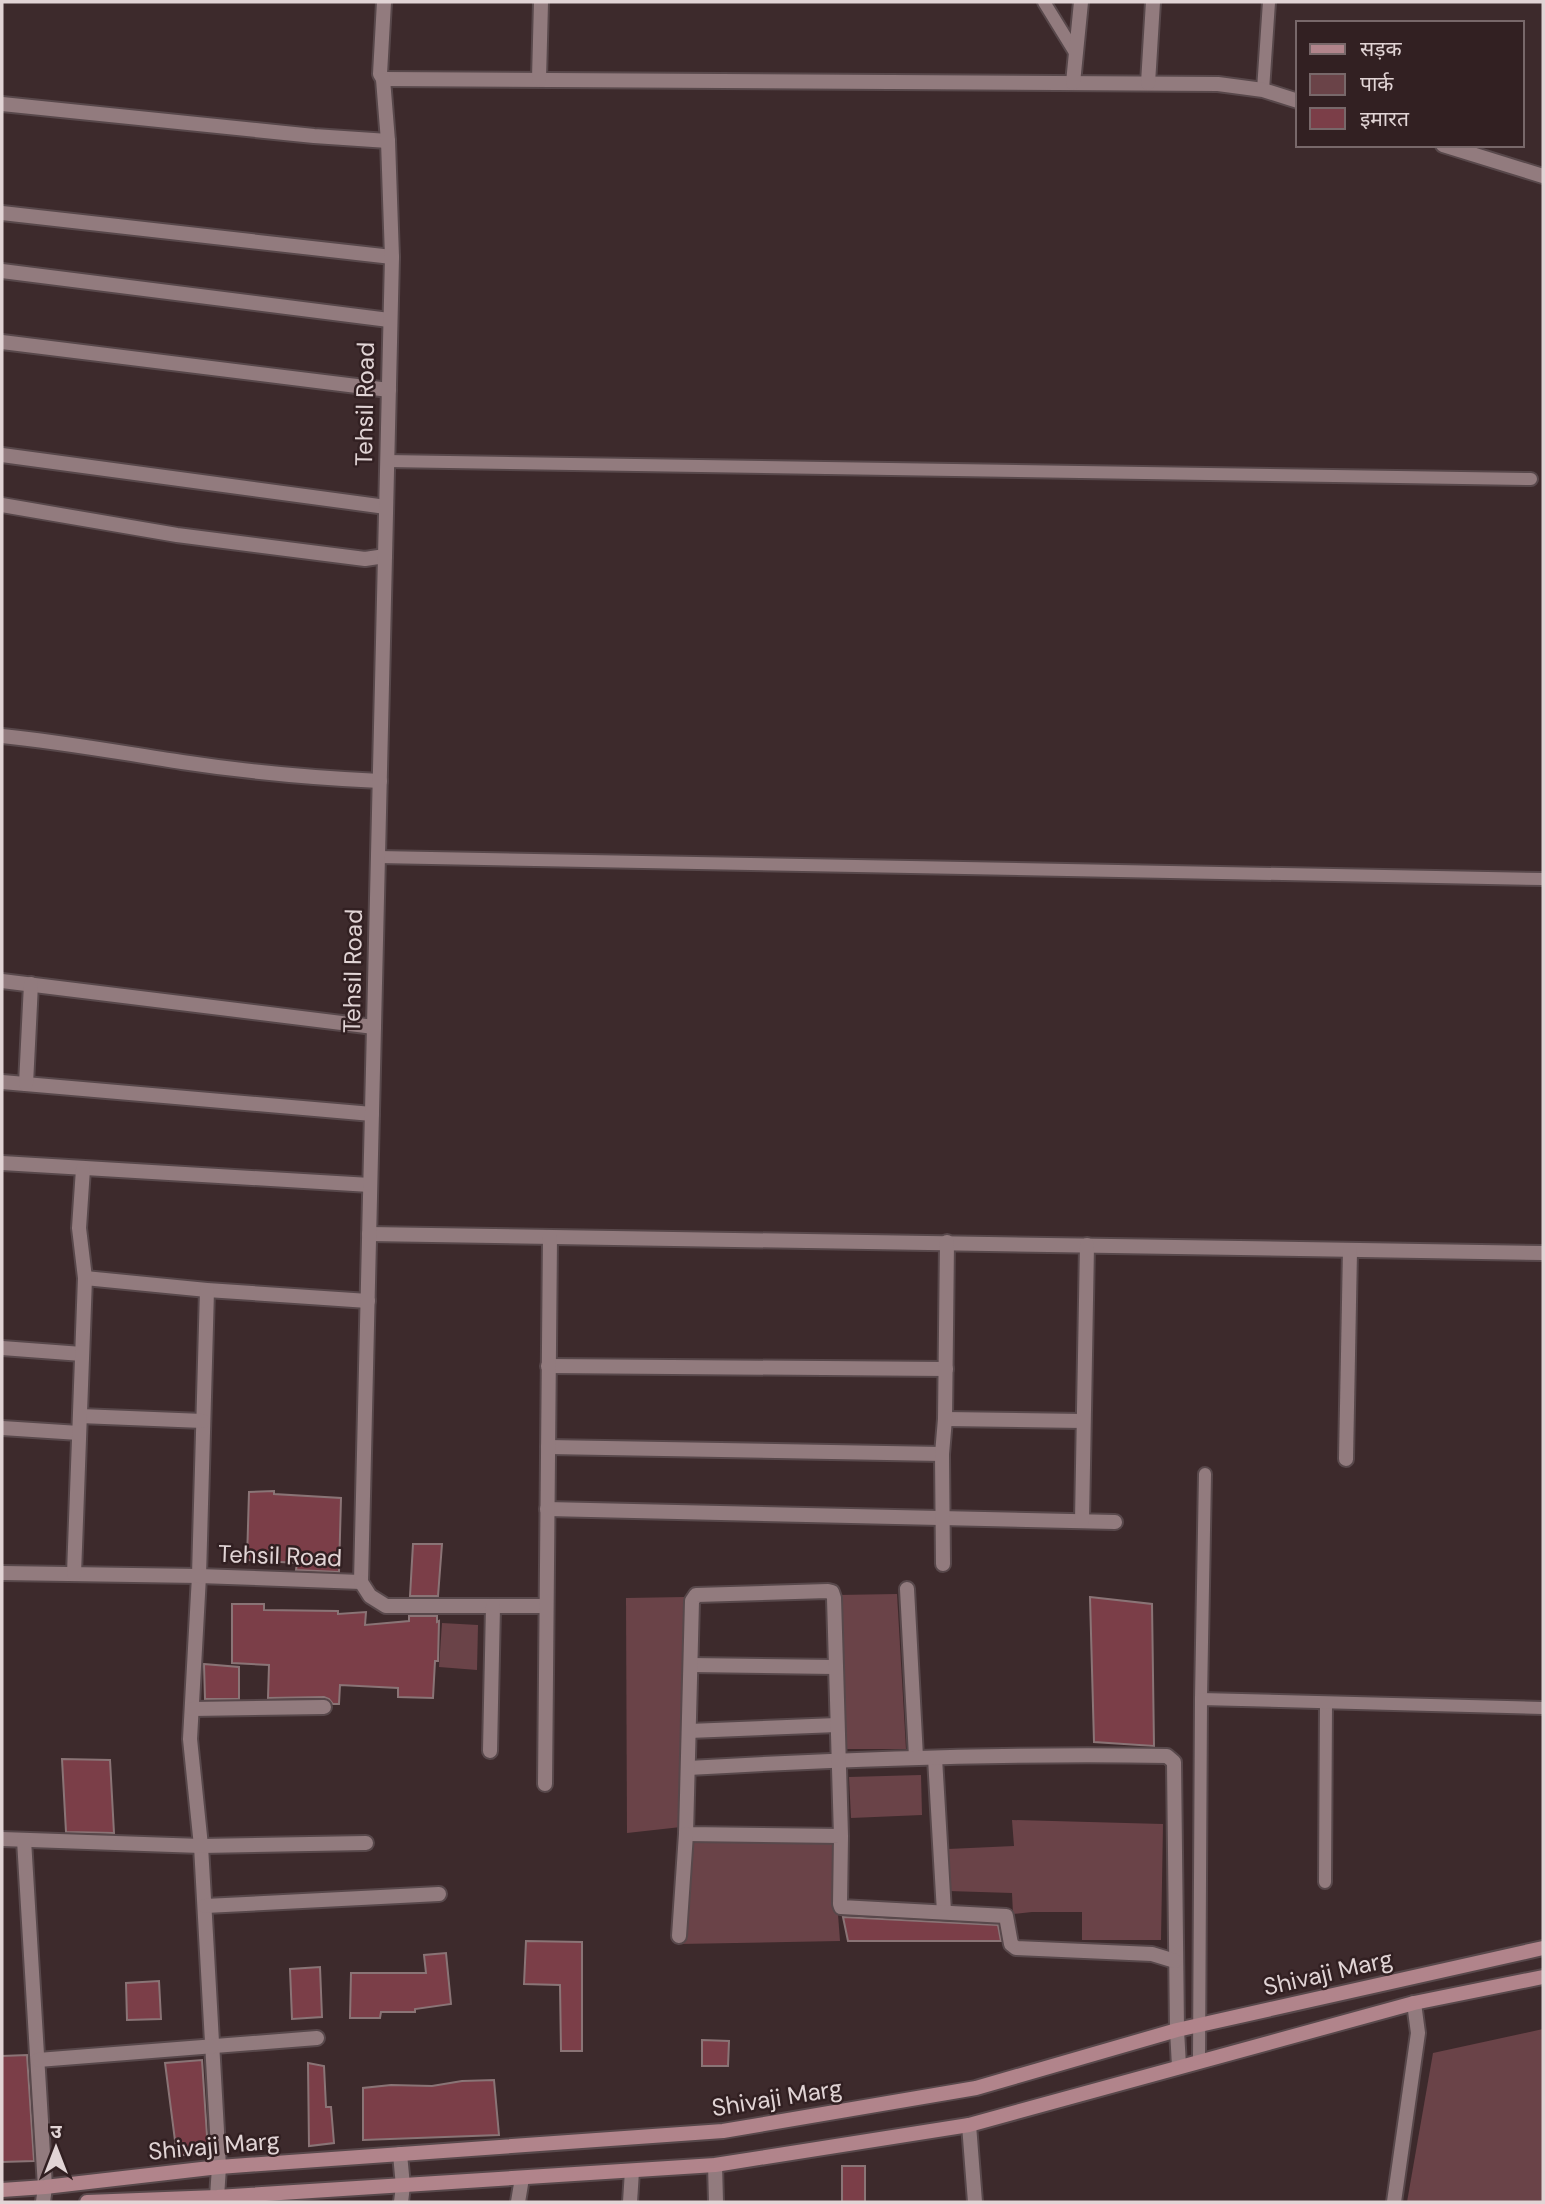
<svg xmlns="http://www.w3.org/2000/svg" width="1545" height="2204" font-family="'DM Sans','Noto Sans Devanagari',sans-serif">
<rect width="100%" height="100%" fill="#3d2a2c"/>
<g fill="#6a4348">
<path d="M897,1594L906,1749H841L837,1595Z"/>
<path d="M685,1597L681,1827L627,1833L626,1598Z"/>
<path d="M442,1623L478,1625L477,1670L439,1667Z"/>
<path d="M921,1775L922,1815L851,1818L849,1777Z"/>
<path d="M1012,1820L1163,1824L1161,1940H1082V1912H1032L1013,1914L1012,1893L948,1891V1849L1014,1846Z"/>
<path d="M678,1834H832L840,1941L679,1944Z"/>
<path d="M1543,2029V2202H1407L1433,2053Z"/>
</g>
<g fill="#7b3e48" stroke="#8a7476" stroke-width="2">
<path d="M274,1491V1494L341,1498L339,1572L296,1570L297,1563L247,1560L249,1492Z"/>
<path d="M413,1544H442L438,1596H410Z"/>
<path d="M1090,1597L1152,1604L1154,1746L1094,1742Z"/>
<path d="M232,1604H264V1610L338,1611V1614L366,1612L365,1625L409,1621V1616H437V1622L439,1621L438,1661H435L433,1698L398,1697V1688L340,1685L339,1704H333L329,1699L324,1697L268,1698L269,1665L232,1663Z"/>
<path d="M204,1664L239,1667V1699H205Z"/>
<path d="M62,1759L110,1760L114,1833L66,1832Z"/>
<path d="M843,1917L998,1925L1001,1941H848Z"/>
<path d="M526,1941L582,1942V2051H561L560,1985L524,1984Z"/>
<path d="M446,1953L451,2004L415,2009V2012H381L380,2018H350L351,1973H426L424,1955Z"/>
<path d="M320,1967L322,2017L292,2019L290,1969Z"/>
<path d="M159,1981L161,2019L127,2020L126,1983Z"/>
<path d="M702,2040L729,2041L728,2066H702Z"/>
<path d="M27,2055L34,2161L2,2162V2056Z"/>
<path d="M202,2060L208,2151L177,2156L165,2063Z"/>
<path d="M308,2063L324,2066L326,2107H331L334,2143L309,2146Z"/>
<path d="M494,2080L499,2135L363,2140V2088L391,2085L432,2086L462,2081Z"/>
<rect x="842" y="2166" width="23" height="36"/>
</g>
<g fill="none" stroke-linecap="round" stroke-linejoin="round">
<g stroke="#58484b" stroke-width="16">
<g id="service">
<path d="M1044,2L1076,54"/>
<path d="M1263,90L1269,2"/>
<path d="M387,461L1531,479"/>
<path d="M378,857L1543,879"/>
<path d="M1201,1699L1205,1474"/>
<path d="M1325,1882L1326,1703"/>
<path d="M1199,2061L1201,1699L1543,1708"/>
</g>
</g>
<g stroke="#58484b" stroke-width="18">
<g id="minor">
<path d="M383,79L1218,84L1263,90L1298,101"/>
<path d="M539,79L541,2"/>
<path d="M1073,83L1081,2"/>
<path d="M1148,83L1153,2"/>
<path d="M2,104L314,136L388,141"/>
<path d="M1443,145L1543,176"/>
<path d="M2,213L392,257"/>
<path d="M2,271L389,320"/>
<path d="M2,342L389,390"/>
<path d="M2,455L386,507"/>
<path d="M2,505L177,535L365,559L385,556"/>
<path d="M2,736C62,742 122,753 182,762C248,772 314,778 380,781"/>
<path d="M2,981L374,1027"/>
<path d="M2,1082L372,1114"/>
<path d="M26,1084L31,984"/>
<path d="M2,1163L370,1185"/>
<path d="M369,1234L1543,1253"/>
<path d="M85,1278L207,1290L368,1301"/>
<path d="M207,1290L199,1576L190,1739L201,1846L219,2167L217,2197"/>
<path d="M2,1348L82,1354"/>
<path d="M548,1366L946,1369"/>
<path d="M80,1416L203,1421"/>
<path d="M945,1419L1083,1421"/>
<path d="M2,1428L79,1433"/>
<path d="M548,1447L942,1454"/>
<path d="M1346,1459L1350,1250"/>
<path d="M547,1509L1115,1522"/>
<path d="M1082,1521L1087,1245"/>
<path d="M943,1564L942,1454L945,1419L947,1242"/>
<path d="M2,1573L199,1576L361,1582"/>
<path d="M74,1574L85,1278L79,1228L83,1169"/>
<path d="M361,1582L392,257L388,141L383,79L380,74L384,2"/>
<path d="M361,1582L370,1596L386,1606H546"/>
<path d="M907,1589L916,1757"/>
<path d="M691,1665L835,1667"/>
<path d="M192,1709L324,1707"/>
<path d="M689,1731L837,1725"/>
<path d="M490,1751L493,1606"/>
<path d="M935,1758L944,1912"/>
<path d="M688,1768C848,1759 1008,1753 1167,1756L1174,1762L1177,2030L1179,2066"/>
<path d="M545,1784L550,1237"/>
<path d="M841,1836L686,1834L692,1601L696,1595L828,1591L832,1592L834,1598L841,1836L840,1904L841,1907L1006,1916L1011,1944L1016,1948L1152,1954L1175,1961"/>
<path d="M2,1839L201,1846L366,1843"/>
<path d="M24,1840L45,2187L43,2202"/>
<path d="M205,1906L439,1894"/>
<path d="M679,1936L686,1834"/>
<path d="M38,2060L317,2038"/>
<path d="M969,2125L975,2202"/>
<path d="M400,2154L403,2186L401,2202"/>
<path d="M715,2165L716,2202"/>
<path d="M518,2202L522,2178"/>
<path d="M630,2202L632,2171"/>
<path d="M1394,2202L1418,2033L1414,2003"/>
</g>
</g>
<g stroke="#58484b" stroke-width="18">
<g id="secondary">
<path d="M2,2190L45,2187L219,2167L723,2131L976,2088L1177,2030L1543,1948"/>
<path d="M87,2202L217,2197L715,2165L969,2125L1414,2003L1543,1977"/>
</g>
</g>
<use href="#service" stroke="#927b7e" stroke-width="12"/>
<use href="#minor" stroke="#927b7e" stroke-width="14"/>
<use href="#secondary" stroke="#b1848b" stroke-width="14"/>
</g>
<g text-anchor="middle" stroke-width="5" stroke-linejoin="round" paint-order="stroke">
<g font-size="24" fill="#e1d4d5" stroke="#322022">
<text transform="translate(365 404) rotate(-89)" y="8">Tehsil Road</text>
<text transform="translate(353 971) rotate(-89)" y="8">Tehsil Road</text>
<text transform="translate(280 1556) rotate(2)" y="8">Tehsil Road</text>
<text transform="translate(1328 1973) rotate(-13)" y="8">Shivaji Marg</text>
<text transform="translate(777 2098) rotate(-9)" y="8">Shivaji Marg</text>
<text transform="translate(214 2146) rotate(-5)" y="8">Shivaji Marg</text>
</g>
</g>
<rect width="1545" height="2204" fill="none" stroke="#e1d4d5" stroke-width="7"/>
<rect x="1296" y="21" width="228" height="126" fill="#322022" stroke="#78686a" stroke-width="2"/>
<rect x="1310" y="44" width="35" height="10" fill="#b1848b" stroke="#78686a" stroke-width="2"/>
<text x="1360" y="56" font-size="21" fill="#e1d4d5">सड़क</text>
<rect x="1310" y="74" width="35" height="21" fill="#6a4348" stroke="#78686a" stroke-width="2"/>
<text x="1360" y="91" font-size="21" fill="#e1d4d5">पार्क</text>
<rect x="1310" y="108" width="35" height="21" fill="#7b3e48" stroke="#78686a" stroke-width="2"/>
<text x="1360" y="126" font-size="21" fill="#e1d4d5">इमारत</text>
<g transform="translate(56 2148)" stroke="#322022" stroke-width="5" paint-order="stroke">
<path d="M0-5L12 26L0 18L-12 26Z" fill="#e1d4d5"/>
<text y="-10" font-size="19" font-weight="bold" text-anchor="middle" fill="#e1d4d5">उ</text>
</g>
</svg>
